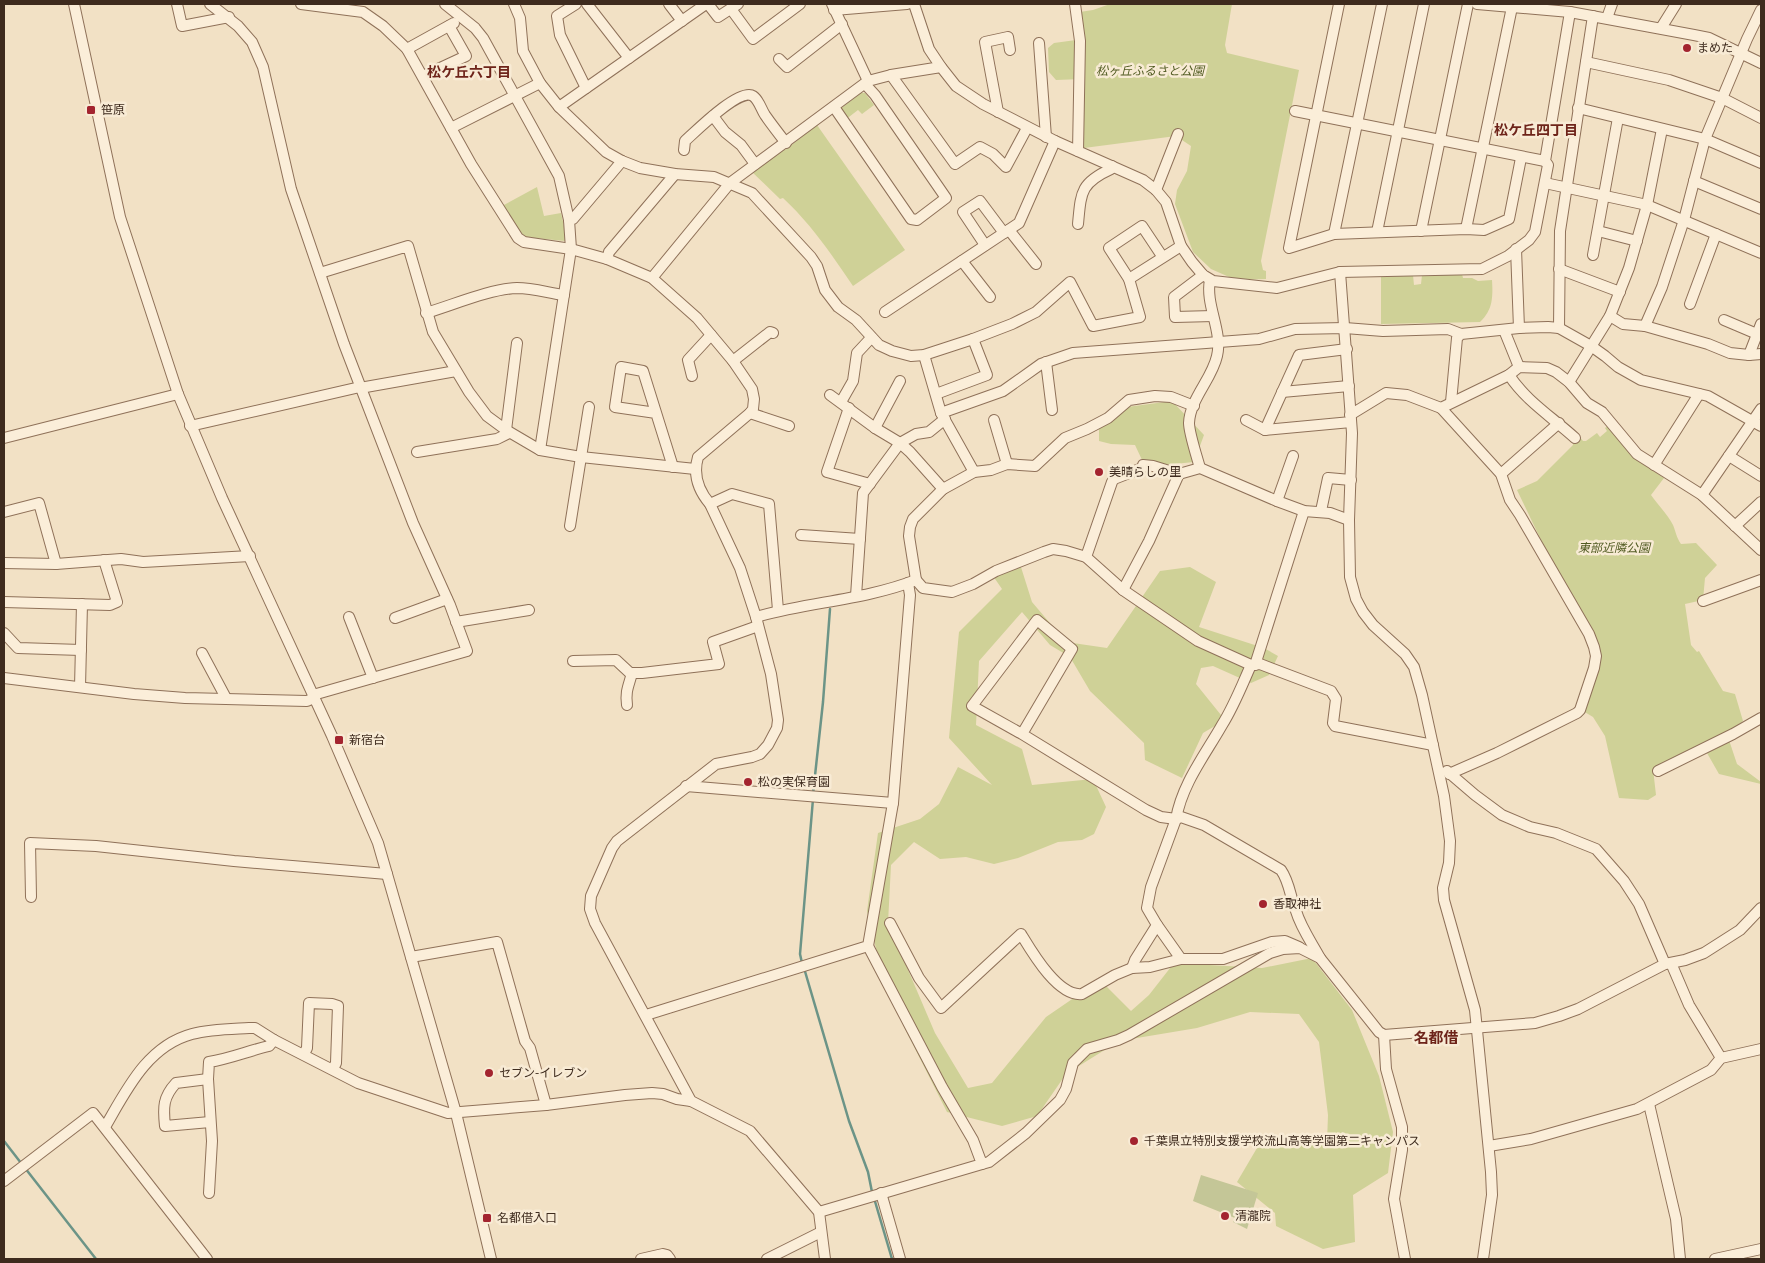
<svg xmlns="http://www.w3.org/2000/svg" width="1765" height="1263" font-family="Georgia,'Noto Sans JP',serif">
<rect width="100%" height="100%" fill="#f2e1c5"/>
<g fill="#cfd197">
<path d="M1110,4H1232L1225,45L1227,53L1299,70L1261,261L1263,270L1266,271V279L1236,280L1211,269L1193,252L1175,204L1177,190L1187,171L1191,146L1176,136L1084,148L1081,142L1083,79L1056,80L1049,72L1048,48L1054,43L1076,40L1073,13L1093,10Z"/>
<path d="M861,93H865L874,105L862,114L858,110L845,120L840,109Z"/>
<path d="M817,125L905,250L853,286C832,255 811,224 783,198L780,199L751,171L784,148L785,150Z"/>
<path d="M537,187L544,216L561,213L567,239L565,241L524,237L514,227L502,206Z"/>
<path d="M1462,274L1463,278H1472L1478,281L1492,280C1493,297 1493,310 1480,322L1381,324V276L1413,275L1414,285L1421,284L1422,275Z"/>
<path d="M1172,401L1204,435L1194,462L1164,465L1143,462L1135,445L1111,444L1099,441V428L1127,407Z"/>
<path d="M1608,426L1638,460L1664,478L1651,495C1658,505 1668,515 1673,525C1676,532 1676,537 1681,544L1696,543L1717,565L1705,578L1703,600L1685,604L1691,645L1697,652L1699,651L1723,691L1735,694L1743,721L1727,734L1737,764L1761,782V784L1719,774L1703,746L1658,768L1653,769L1656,795L1648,800L1619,798L1605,736L1593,717L1583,711L1598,650L1553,565L1517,490L1537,481L1573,445V439L1579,436L1583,441H1586L1597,433L1600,437L1607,431L1605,428Z"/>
<path d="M1020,564L1032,602L1066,642L1107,648L1160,571L1190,567L1216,582L1199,627L1264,648L1278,656L1269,675L1251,683L1213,666L1201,668L1196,684L1225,720L1203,733L1182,778L1145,760L1144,743L1090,691L1070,657L1050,645L1022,612L979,661L976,725L1022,749L1032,785L1093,779L1106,807L1094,834L1082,840L1058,842L1018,858L994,864L966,857L940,859L914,842L891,865L888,923L935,1033L968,1088L992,1083L1046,1017L1100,980L1131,1011L1149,995L1174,963L1262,968L1312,958L1352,1010L1379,1076L1393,1132L1388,1173L1353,1195L1355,1242L1323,1249L1276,1226L1275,1213L1237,1182L1257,1148L1327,1142L1328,1115L1319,1042L1299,1014L1250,1012L1197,1028L1119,1041L1066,1074L1037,1116L1002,1126L947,1112L904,1027L880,965L867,911L878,833L920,819L939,804L958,767L992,785L949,738L959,632L1002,589L993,576Z"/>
</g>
<path fill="#c4c697" d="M1201,1175L1258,1193L1247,1229L1233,1222L1235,1218L1193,1201Z"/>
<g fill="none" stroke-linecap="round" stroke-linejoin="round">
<g stroke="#6c9487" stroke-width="2.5">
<path d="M813,794L823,702L830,609"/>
<path d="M802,963L800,954L813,799"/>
<path d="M804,968L849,1121L868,1172L872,1192"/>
<path d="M4,1141L21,1163"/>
<path d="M25,1168L96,1259"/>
<path d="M874,1198L892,1259"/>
</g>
<g stroke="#8f7159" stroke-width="12">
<g id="minor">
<path d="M74,4L120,217L178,394L222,498L332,736L378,843L456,1113L491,1259"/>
<path d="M177,4L182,26L229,17"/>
<path d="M210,4L238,26L252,42L263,67L291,189L344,344L413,523L450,605L467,651L313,695"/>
<path d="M301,4L363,12L383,26L407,49L471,164L518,238L524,242L571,249L607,259L652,278L697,318L733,361L752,389L754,399L753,409L750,413L698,457C693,474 698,490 710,504L740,568L756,617L771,674L778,720L777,728L768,745L760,754L752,757L716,764L617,841L612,848L591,896L590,909L595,923L691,1101L750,1131L819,1212L825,1259"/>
<path d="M445,4L475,28L483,38L559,176L569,220L571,249L540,450"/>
<path d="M514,4L520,18L523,51L540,83L559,107L606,152L622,161L640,168L675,174L714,177L752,193L811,257L817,266L825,290L838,307L856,320L879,345L892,351L911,356L924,355L973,339L1012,324L1036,312L1070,282L1093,326L1140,317L1129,279L1109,248L1142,226L1162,256"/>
<path d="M576,4L557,16L560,35L586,88"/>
<path d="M587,4L629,58"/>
<path d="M669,4L682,21"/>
<path d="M708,4L718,17L738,4"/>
<path d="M832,4L868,81"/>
<path d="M914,4L929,49L941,67"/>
<path d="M1075,4L1080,41L1078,151"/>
<path d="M1339,4L1289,248L1334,234L1466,229L1484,230L1509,219L1521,158"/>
<path d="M1477,4L1570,12L1694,35L1709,38L1761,63"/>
<path d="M731,9L753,39L800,4"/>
<path d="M834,10L907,4"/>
<path d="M1607,18L1612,4"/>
<path d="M1661,28L1676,4"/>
<path d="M1039,43L1046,137"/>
<path d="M407,49L454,23"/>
<path d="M779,59L787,67L842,24"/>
<path d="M1586,62L1669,80L1722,98L1761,118"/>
<path d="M891,75L955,164L980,147L993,154L1006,167L1027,128"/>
<path d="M423,76L466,56L449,26"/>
<path d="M559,107L706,4"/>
<path d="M834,107L911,219L917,220L946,198L875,95L865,84"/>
<path d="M1578,108L1705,139L1761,163"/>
<path d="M1295,111L1545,161"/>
<path d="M998,112L985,42L1008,37L1010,50"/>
<path d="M713,116L725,132L741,145L755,164"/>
<path d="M451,128L540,83"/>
<path d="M684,150L685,141C695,132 740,87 753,96C759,100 761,109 765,115C772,125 779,134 786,143"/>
<path d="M1694,181L1761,209"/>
<path d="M1545,183L1647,205L1761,253"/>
<path d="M1156,190L1178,134"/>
<path d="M569,220L573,219L622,161"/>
<path d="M1078,224C1081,193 1080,183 1111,169L1112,166"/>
<path d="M1466,229L1512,7"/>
<path d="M1009,230L1036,264"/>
<path d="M1421,231L1468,4"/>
<path d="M1598,231L1637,241"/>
<path d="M1377,232L1424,4"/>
<path d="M1334,234L1382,4"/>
<path d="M985,245L963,212L980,201L1004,233"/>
<path d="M1516,249L1519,328"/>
<path d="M1593,255L1618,118"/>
<path d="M607,259L609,252L675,174"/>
<path d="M962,261L990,297"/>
<path d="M1559,269L1620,292"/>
<path d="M1340,272L1352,433L1349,520L1350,577L1356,599L1363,612L1373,625L1405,654L1414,667L1422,695L1444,796L1450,841L1449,863L1443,888L1444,900L1475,1010L1491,1172L1492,1195L1483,1259"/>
<path d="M320,273L408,246L433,332L469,392L487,416L506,430L540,450L581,457L695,469"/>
<path d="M1203,275L1174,297L1175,317L1213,316"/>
<path d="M652,278L730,183L868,81L891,75L941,67L956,86L983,104L1055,141L1143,180L1156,190L1166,202L1181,246L1192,262L1203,275L1213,281L1277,288L1340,272L1482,269L1508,256L1529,240L1535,232L1548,165L1545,161L1570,12"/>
<path d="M1129,279L1181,246"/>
<path d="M1690,304L1716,234"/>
<path d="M885,312L1019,223L1055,141"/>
<path d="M426,313C453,305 490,289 517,288C533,288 549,293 564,295"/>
<path d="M1610,316L1623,324L1645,326L1708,344L1730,353L1749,355L1761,354"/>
<path d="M1724,320L1757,334"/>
<path d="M1645,326L1662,287L1684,220L1705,139L1747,39L1761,10"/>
<path d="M1559,328L1560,231L1593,16"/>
<path d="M1504,330L1519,367"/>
<path d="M924,355L941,413L974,472"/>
<path d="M1749,355L1761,324"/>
<path d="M733,361L770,332L773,333"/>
<path d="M1046,362L1052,410"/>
<path d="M1509,375C1526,401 1552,417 1575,438"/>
<path d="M692,376L688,360L711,335"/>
<path d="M1569,382L1610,316L1629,268L1647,205L1662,129"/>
<path d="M360,388L456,371"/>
<path d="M1282,392L1349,386"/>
<path d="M936,394L987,375L973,339"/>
<path d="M830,395L875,428L900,443L910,452L943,489"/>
<path d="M841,402L853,381L857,353L871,338"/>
<path d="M1451,402L1457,338L1461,334L1519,328L1548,327L1559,328L1591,346L1605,356L1618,367L1641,380L1708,396L1761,426"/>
<path d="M849,408L827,472L870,484"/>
<path d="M1441,408L1501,474L1510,500L1520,515L1589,634L1594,647L1596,656L1594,668L1580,710L1577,713L1497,753L1449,774"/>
<path d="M656,413L615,407L621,367L643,371L673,467"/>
<path d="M750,413L789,426"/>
<path d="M941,413L1003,391L1041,364L1073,353L1259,339L1295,329L1345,328L1383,331L1448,329L1461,334"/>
<path d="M1350,415L1386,393L1407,395L1441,408L1509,375L1519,367L1547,368L1556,372L1569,382L1587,403L1602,412L1637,454L1702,495L1761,550"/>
<path d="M994,420L1007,464"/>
<path d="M1246,420L1265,430L1351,422"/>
<path d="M190,426L360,387"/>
<path d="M875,428L900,381"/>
<path d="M506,430L517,343"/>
<path d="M1265,430L1299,355L1347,349"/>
<path d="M4,438L178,394"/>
<path d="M417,452L497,439L509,433"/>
<path d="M1293,456L1277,501L1304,511L1330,513L1349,520"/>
<path d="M1729,456L1761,476"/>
<path d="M1654,465L1699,394"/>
<path d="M1200,468C1197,457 1189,433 1189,423C1190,399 1212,379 1217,356C1223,331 1205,305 1210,280"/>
<path d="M1501,474L1559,423"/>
<path d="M1702,495L1761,409"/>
<path d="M710,504L732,494L769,504L778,610"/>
<path d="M1321,511L1328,478L1351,480"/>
<path d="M4,512L39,503L56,564"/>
<path d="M570,526L589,407"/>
<path d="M1735,526L1761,502"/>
<path d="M801,535L860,539"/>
<path d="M1086,557L1112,482L1114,479L1142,468L1143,465L1153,466L1179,474"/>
<path d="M4,563L56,564L121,559L143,562L250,556"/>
<path d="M916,580L909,536L910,527L913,519L943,489L974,472L991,470L1007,464L1035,466L1065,438L1087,429L1108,418L1129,400L1155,396L1171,397L1194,406"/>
<path d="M1123,590L1149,541L1179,474L1200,468L1277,501"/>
<path d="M856,596L863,493L900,443L916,434L929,432L945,419"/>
<path d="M1703,601L1761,580"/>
<path d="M4,602L110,605L117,602L104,560"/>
<path d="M349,617L373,678"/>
<path d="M756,617C808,602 865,600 916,580L923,588L952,592L973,584L996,571L1044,552L1053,549L1066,551L1086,557L1123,590L1198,641L1251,665L1260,664L1331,691L1336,699L1333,723L1335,726L1433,745"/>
<path d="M395,618L447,599"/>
<path d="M456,622L529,610"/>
<path d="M4,633L18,648L81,650"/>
<path d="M202,653L226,698"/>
<path d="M573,661L616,660L630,673H642L719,664L713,642L758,626"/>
<path d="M1255,665L1304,511"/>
<path d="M4,678L134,694L185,698L307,701L314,698"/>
<path d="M80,687L82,604"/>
<path d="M627,705C625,691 629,685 632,673"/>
<path d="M1022,734L972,706L1037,620L1072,649L1022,734L1146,810L1161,817L1176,819L1181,817L1204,825L1281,870C1290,883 1290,897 1296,911C1301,928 1312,943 1320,958"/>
<path d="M1447,771L1475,795L1502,815L1530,827L1556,833L1596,849L1624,881L1639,904L1665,964"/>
<path d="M1658,771L1733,734L1761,718"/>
<path d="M686,786L893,803"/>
<path d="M31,897L30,843L96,846L234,861L387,874"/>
<path d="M890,923L919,978L941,1008L1021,934C1032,952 1058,997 1082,994L1115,975L1132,968L1150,967L1181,959H1223L1272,942L1285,941L1299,947"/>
<path d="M1157,925L1181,959"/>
<path d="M411,957L497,942L525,1041L530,1048L546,1105"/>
<path d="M1671,963L1689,1005L1721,1058"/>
<path d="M1132,968L1135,960L1157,925L1147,908L1151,887L1176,819C1182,784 1205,755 1222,725C1234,706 1242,685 1251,665"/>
<path d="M646,1015L868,946L893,803L910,595L908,583"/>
<path d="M1384,1035L1386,1069L1402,1127V1150L1394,1199L1405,1259"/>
<path d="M304,1054L307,1048L309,1003L332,1004L338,1006L336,1063L333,1069"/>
<path d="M208,1079L176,1083C163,1097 163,1107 165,1126L210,1122"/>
<path d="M1649,1104L1676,1219L1680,1259"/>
<path d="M105,1127C126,1091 147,1046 192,1034C210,1029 230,1029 249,1028H255L274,1040L358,1083L448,1113L546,1105L625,1095L652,1093L663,1094L677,1099L691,1101"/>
<path d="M1489,1146L1531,1139L1637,1109L1711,1070L1721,1058L1761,1049"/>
<path d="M982,1164L989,1162L1026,1133L1060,1100L1066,1089L1073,1063L1087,1049L1118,1040L1129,1035L1270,953L1283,949L1300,948L1320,958L1379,1032L1384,1035L1535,1023L1559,1016L1578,1009L1665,964L1685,960L1704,953L1740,930L1761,908"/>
<path d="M4,1181L93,1113L207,1259"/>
<path d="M209,1193L212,1141L208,1079L209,1062C229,1059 248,1051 269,1046L274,1040"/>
<path d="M881,1193L900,1259"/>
<path d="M819,1212L982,1164L973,1140L942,1087L868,946"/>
<path d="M641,1259L663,1254L667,1255L670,1259"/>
<path d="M767,1259L821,1232"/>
<path d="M1715,1259L1761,1249"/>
</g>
</g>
<use href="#minor" stroke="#fbeed9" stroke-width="10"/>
</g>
<g fill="#a3242f" stroke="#f8ebd5" stroke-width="2">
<circle cx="1687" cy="48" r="5"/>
<rect x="86" y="105" width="10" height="10" rx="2.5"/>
<circle cx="1099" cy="472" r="5"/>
<rect x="334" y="735" width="10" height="10" rx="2.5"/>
<circle cx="748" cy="782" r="5"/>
<circle cx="1263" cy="904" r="5"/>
<circle cx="489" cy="1073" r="5"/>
<circle cx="1134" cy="1141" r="5"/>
<circle cx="1225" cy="1216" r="5"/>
<rect x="482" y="1213" width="10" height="10" rx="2.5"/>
</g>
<g text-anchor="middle" stroke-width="5" stroke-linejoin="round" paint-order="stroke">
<g font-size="12" fill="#3e2b1e" stroke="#f8ebd5" text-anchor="start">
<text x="1697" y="52">まめた</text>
<text x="101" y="114">笹原</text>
<text x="1109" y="476">美晴らしの里</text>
<text x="349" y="744">新宿台</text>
<text x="758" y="786">松の実保育園</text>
<text x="1273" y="908">香取神社</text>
<text x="499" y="1077">セブン-イレブン</text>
<text x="1144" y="1145">千葉県立特別支援学校流山高等学園第二キャンパス</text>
<text x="1235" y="1220">清瀧院</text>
<text x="497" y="1222">名都借入口</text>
</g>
<g font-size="12" font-style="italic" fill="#525c23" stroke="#f8ebd5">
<text x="1150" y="75">松ヶ丘ふるさと公園</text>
<text x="1614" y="552">東部近隣公園</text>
</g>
<g font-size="14" font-weight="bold" fill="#6e241a" stroke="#f8ebd5">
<text x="469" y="77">松ケ丘六丁目</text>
<text x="1536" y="135">松ケ丘四丁目</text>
</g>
<g font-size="15" font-weight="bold" fill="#6e241a" stroke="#f8ebd5">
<text x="1436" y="1043">名都借</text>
</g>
</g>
<rect width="1765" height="1263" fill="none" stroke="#3e2b1e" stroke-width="10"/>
</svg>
